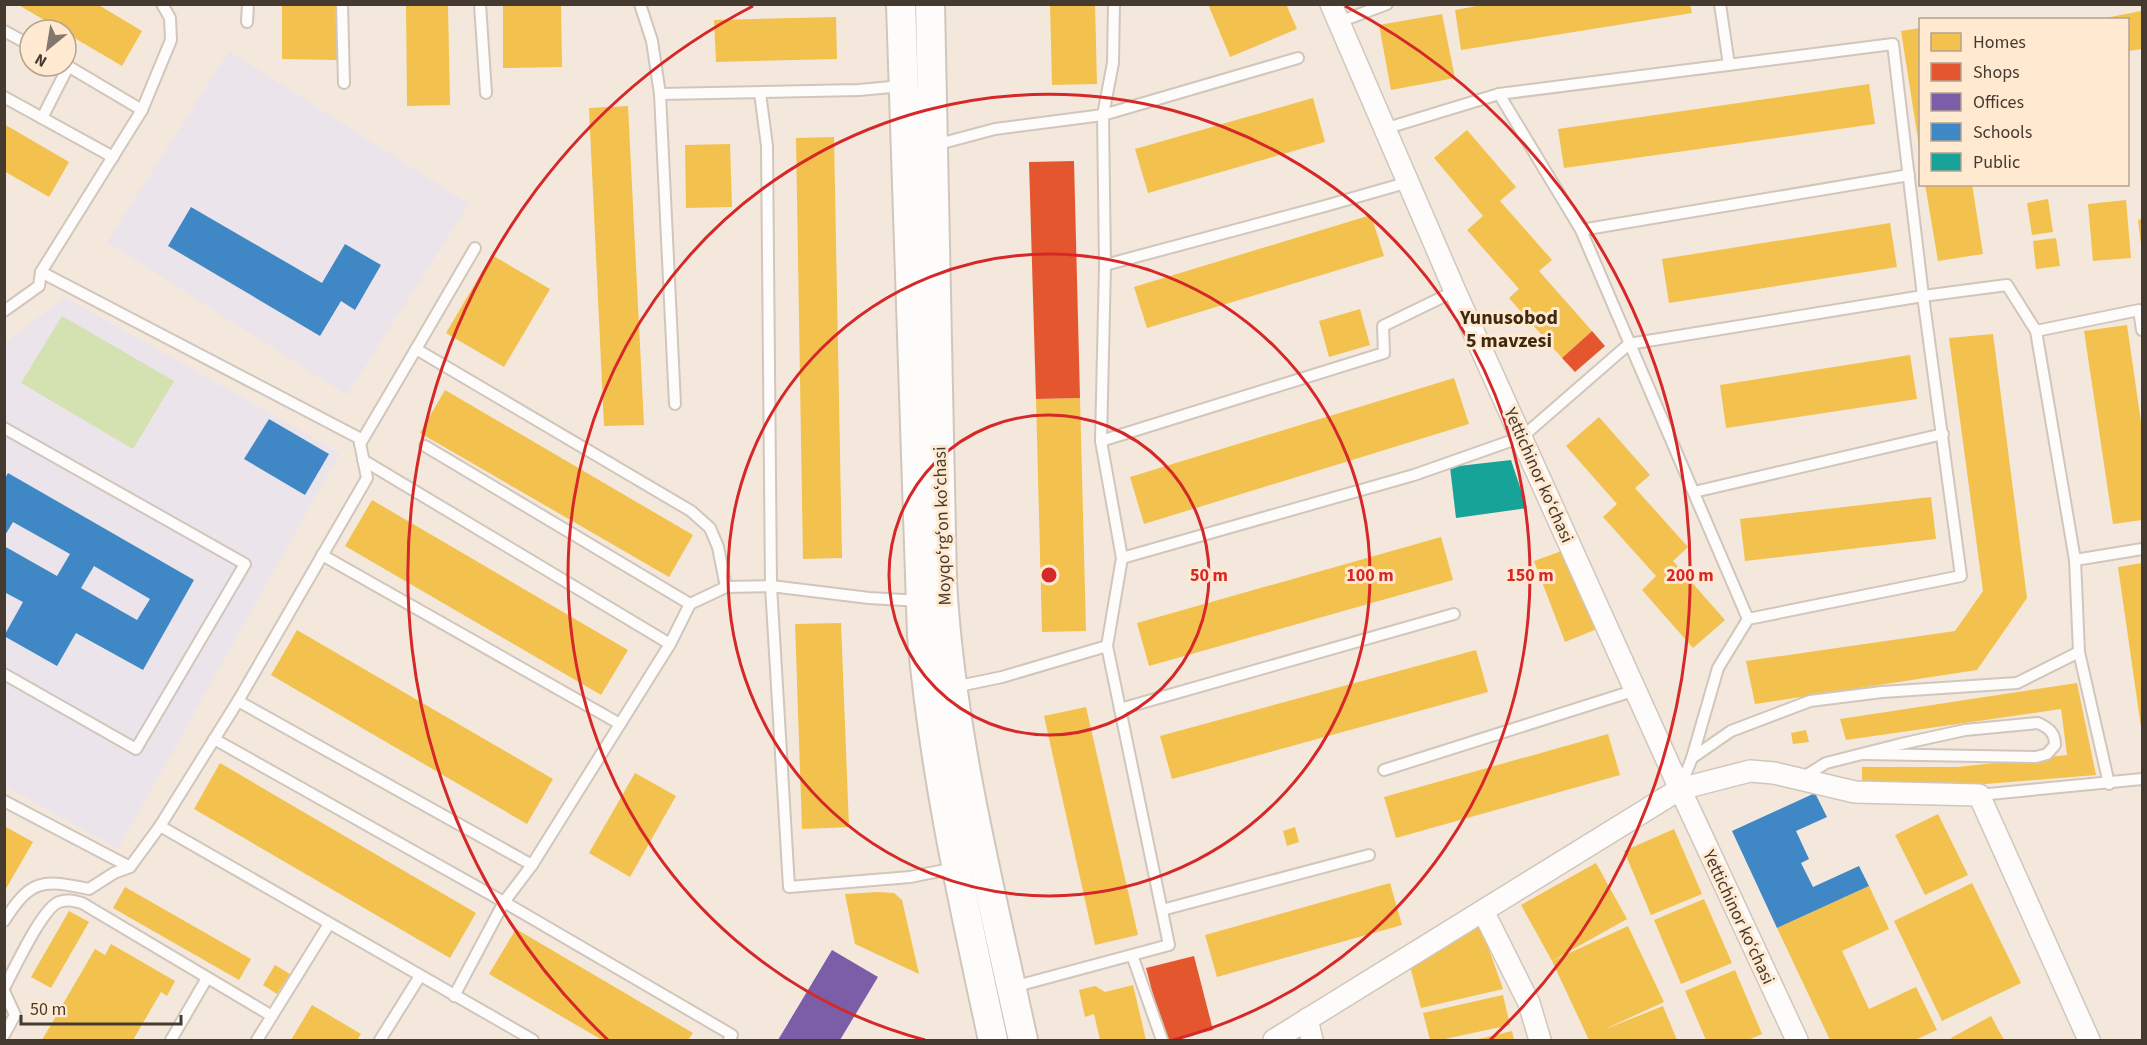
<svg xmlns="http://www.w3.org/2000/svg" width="2147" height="1045" font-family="'Source Sans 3',sans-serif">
<rect width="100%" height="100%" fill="#f4e8dc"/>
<g fill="#ebe4ea">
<path d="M229,51L469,204L347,395L107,242Z"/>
<path d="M65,297L340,453L118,849L5,786V343Z"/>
</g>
<path fill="#d4e1b1" d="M62,316L174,381L133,449L21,383Z"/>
<g fill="#f2c14e">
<path d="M17,4H97L142,31L122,66L66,33V30H61Z"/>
<path d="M282,4H337V60L282,59Z"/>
<path d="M503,4H561L562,67L503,68Z"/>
<path d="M1050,4H1095L1097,84L1052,85Z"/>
<path d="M1208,4H1286L1297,29L1230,57Z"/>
<path d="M1487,4H1690L1692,13L1461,50L1455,10Z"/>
<path d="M406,5H448L450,105L407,106Z"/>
<path d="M2141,11L2142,49L2128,51V20H2095Z"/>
<path d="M1442,14L1455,78L1391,90L1379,25Z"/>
<path d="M836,17L837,59L716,62L714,20Z"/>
<path d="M1920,28V146H1919L1901,31Z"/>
<path d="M1869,84L1875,124L1564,168L1558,129Z"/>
<path d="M1313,98L1325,142L1148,193L1135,149Z"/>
<path d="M628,106L644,425L604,426L589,108Z"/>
<path d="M4,124L69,162L49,197L4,171Z"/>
<path d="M1467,130L1516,187L1500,201L1552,260L1539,271L1592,331L1562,358L1509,298L1519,289L1467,230L1483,216L1434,158Z"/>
<path d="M834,137L842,558L803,559L796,138Z"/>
<path d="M730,144L732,207L686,208L685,145Z"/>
<path d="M1925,184H1972L1983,254L1938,261Z"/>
<path d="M2048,199L2053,232L2032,235L2027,203Z"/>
<path d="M2126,200L2131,258L2093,261L2088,204Z"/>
<path d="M1371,215L1384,256L1147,328L1134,287Z"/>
<path d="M2142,219V243L2141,244L2138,220Z"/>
<path d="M1890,223L1897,267L1669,303L1662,259Z"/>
<path d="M2056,238L2060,266L2036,269L2033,241Z"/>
<path d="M492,255L550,289L504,367L446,333Z"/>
<path d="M1360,309L1370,345L1329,357L1319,321Z"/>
<path d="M2127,325L2142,429V520L2113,524L2084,331Z"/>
<path d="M1993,334L2027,598L1977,670L1755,704L1746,661L1955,631L1983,591L1949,338Z"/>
<path d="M1910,355L1917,399L1726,428L1720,385Z"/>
<path d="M1454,378L1469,424L1144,524L1130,477Z"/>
<path d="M445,390L693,535L669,577L420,433Z"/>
<path d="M1080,398L1086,631L1042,632L1036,399Z"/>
<path d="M1599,417L1650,475L1635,488L1688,547L1673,561L1725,620L1693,648L1642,590L1656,576L1603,517L1617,504L1566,446Z"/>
<path d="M1931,497L1936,539L1745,561L1740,519Z"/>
<path d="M372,500L628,650L601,695L345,546Z"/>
<path d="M1441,537L1453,580L1149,666L1137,623Z"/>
<path d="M1567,549L1597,629L1565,642L1534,561Z"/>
<path d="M2142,563V727H2141L2118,567Z"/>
<path d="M841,623L849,827L802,829L795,624Z"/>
<path d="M297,630L553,779L527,824L271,675Z"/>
<path d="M1476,650L1488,692L1172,779L1160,736Z"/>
<path d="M2077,683L2096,775L1986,784L1862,782V767H1958L2067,755L2061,709L1846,740L1840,719Z"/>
<path d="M1086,707L1138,935L1095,945L1044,716Z"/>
<path d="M1806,730L1809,742L1793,744L1791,733Z"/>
<path d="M1608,734L1620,775L1396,838L1384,797Z"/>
<path d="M220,763L476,913L450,958L194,809Z"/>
<path d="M635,773L676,796L630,877L589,853Z"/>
<path d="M1938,814L1968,875L1925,895L1895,835Z"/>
<path d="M4,826L33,842L4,892Z"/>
<path d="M1295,827L1299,842L1287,846L1283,831Z"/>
<path d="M1674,829L1702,894L1651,915L1624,851Z"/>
<path d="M1596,863L1627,919L1552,961L1521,905Z"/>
<path d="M1390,883L1402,925L1217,977L1205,935Z"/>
<path d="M1972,883L2021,983L1942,1021L1894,921Z"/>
<path d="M1869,886L1889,929L1842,951L1869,1009L1916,987L1937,1030L1915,1040H1830L1777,928Z"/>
<path d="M125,887L251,959L239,980L113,908Z"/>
<path d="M877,892L894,893L902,900L919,974L855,944L845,894Z"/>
<path d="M1704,899L1732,963L1681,984L1654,920Z"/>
<path d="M69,911L89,922L51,988L31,977Z"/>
<path d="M1480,924L1503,989L1421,1008L1410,966Z"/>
<path d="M1628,926L1664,1002L1603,1030L1663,1006L1677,1040H1589L1552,961Z"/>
<path d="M516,929L693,1033L688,1040H602L489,974Z"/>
<path d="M111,944L175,981L167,996L161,992L133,1040H42L95,949L105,955Z"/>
<path d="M275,965L290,974L277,994L263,985Z"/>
<path d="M1735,970L1762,1034L1748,1040H1706L1685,991Z"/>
<path d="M1133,985L1146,1040H1100L1094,1014L1085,1017L1079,990L1095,986L1105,992Z"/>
<path d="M1503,995L1510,1025L1440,1040H1430L1423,1013Z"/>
<path d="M312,1005L361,1034L357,1040H291Z"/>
<path d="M1991,1016L2004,1040H1953L1951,1038Z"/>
<path d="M1512,1031L1514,1040H1475Z"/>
</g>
<g fill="#e4572e">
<path d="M1074,161L1080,398L1036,399L1029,162Z"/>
<path d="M1592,331L1605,346L1575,372L1562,358Z"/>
<path d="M1194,956L1213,1030L1172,1040H1165L1146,968Z"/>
</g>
<path fill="#7b5ea7" d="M832,950L878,977L840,1040H778Z"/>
<g fill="#3f88c5" fill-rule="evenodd">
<path d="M191,207L322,283L345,244L381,265L355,310L341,301L320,336L168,246Z"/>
<path d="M269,419L329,454L305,495L244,459Z"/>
<path d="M8,473L194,580L143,670L76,633L57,666L4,636L23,602L4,592V546L57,576L70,554L13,522L4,537V480ZM94,566L150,599L137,620L81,588Z"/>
<path d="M1815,793L1827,817L1796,831L1809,859L1801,863L1813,887L1859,866L1869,886L1777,928L1732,831Z"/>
</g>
<path fill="#17a398" d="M1511,460L1527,508L1456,518L1450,467Z"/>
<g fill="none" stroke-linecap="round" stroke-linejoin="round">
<g stroke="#d1c6bc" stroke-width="14">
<g id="lane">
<path d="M342,4L344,83"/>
<path d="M480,4L486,93"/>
<path d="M640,4L652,41L660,94L675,404"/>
<path d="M1720,4L1729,65"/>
<path d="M247,22L248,4"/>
<path d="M1339,22L1387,4"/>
<path d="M4,31L30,45"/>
<path d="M66,65L142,110"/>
<path d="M760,93L767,146L771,586L789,887L910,877L955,868"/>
<path d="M660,94L859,90L902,86"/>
<path d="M1499,94L1581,230L1748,619"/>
<path d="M4,97L113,157"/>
<path d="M42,118L68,67"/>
<path d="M1384,129L1499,94L1893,44L1923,296L1961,576L1748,619L1718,668L1692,758"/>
<path d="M935,145L995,129L1103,115L1298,58"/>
<path d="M1581,230L1909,175"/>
<path d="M1105,265L1325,206L1409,182"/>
<path d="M4,311L39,286L41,272L142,110L171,40L170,18L162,4"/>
<path d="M2036,331L2139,310L2142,330"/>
<path d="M416,349L475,248"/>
<path d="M4,428L245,564L136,749L4,674"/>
<path d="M1101,441L1384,353L1383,326L1455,291"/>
<path d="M360,444L416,349L691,511L710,528L718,547L726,587"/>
<path d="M425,446L690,604"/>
<path d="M363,460L670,644"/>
<path d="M1694,492L1943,434"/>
<path d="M322,555L620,724"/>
<path d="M1122,558L1414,475L1522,437L1629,344L1923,296L2007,285L2036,331L2075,560L2079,652L2109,784"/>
<path d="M2075,560L2142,549"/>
<path d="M954,687L1002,677L1107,646"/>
<path d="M238,701L532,865"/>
<path d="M1120,709L1454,614"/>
<path d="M214,739L504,902L532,865L670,644L690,604L726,587L771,586L869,598L921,601"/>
<path d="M1384,770L1636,690"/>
<path d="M1802,778L1826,763L1901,744L1965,730L2038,723C2049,728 2055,733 2055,745L2047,754L2036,757L1865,754"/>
<path d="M1680,788L1692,758L1731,731L1810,701L1882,692L2017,683L2079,652"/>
<path d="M1979,795L2142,779"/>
<path d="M4,801L130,867"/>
<path d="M160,826L533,1040"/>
<path d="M1162,910L1369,855"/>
<path d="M4,921C31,879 42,879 89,889L114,873L130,867L160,826L238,701L367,478L359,438L41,272"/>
<path d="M1132,955L1162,1040"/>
<path d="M1013,987L1169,945L1107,646L1122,558L1101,441L1105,265L1103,115L1113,63L1114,4"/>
<path d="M4,988C14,970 42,908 59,902C67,899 74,901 82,903L272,1016"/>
<path d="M4,991L15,1015L4,1035"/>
<path d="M454,996L504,902L732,1035L729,1040"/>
<path d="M171,1040L207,978"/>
<path d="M257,1040L329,924"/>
<path d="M380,1040L420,976"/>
</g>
</g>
<g stroke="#d1c6bc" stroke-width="24">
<g id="street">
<path d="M1331,4L1455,291L1680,789L1797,1040"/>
<path d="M1483,911L1529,1003L1540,1040"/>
<path d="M1307,1019L1312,1040"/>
<path d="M1274,1040L1680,789L1750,771L1774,773L1855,792L1979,795L2089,1040"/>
</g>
</g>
<g stroke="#d1c6bc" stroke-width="32">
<g id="secondary">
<path d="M901,4L922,635C934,773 964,906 993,1040"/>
<path d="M930,4L942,582C951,737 990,889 1023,1040"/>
</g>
</g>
<use href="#lane" stroke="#fdfcfa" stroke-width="10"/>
<use href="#street" stroke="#fdfcfa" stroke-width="21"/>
<use href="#secondary" stroke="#fdfcfa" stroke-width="28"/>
</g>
<g fill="none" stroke="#d62828" stroke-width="3">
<circle cx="1049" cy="575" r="160"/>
<circle cx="1049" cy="575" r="321"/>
<path d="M925 1040A481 481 0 1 1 1173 1040"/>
<path d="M608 1040A641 641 0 0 1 753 6M1345 6A641 641 0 0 1 1490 1040"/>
</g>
<g text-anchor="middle" stroke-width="6" stroke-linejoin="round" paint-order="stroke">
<g font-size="18" fill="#453a2f" stroke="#ffe9d1">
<text transform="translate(1539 475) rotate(66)" y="6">Yettichinor ko‘chasi</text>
<text transform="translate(942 526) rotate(-92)" y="6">Moyqoʻrgʻon koʻchasi</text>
<text transform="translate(1739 917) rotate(65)" y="6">Yettichinor ko‘chasi</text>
</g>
<g font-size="20" font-weight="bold" fill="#3f2a11" stroke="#ffe9d1">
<text x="1509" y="324">Yunusobod<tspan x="1509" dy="23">5 mavzesi</tspan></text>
</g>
</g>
<circle cx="1049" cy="575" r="9" fill="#d62828" stroke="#ffe9d1" stroke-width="3"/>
<g font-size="18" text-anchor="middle" font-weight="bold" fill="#d62828" stroke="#ffe9d1" stroke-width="6" stroke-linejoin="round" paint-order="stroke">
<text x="1209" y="581">50 m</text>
<text x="1370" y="581">100 m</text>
<text x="1530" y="581">150 m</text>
<text x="1690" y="581">200 m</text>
</g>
<rect width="2147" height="1045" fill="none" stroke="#453a2f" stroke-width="12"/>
<rect x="1919" y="18" width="210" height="168" fill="#ffe9d1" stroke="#b5a390" stroke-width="1.5"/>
<rect x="1931" y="33" width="30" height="18" fill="#f2c14e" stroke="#b5a390" stroke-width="1.5"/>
<text x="1973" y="48" font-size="18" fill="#453a2f">Homes</text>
<rect x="1931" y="63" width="30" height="18" fill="#e4572e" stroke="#b5a390" stroke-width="1.5"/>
<text x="1973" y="78" font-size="18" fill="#453a2f">Shops</text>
<rect x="1931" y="93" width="30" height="18" fill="#7b5ea7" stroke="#b5a390" stroke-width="1.5"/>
<text x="1973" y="108" font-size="18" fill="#453a2f">Offices</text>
<rect x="1931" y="123" width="30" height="18" fill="#3f88c5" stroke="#b5a390" stroke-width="1.5"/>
<text x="1973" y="138" font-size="18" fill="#453a2f">Schools</text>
<rect x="1931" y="153" width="30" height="18" fill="#17a398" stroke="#b5a390" stroke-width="1.5"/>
<text x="1973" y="168" font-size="18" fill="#453a2f">Public</text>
<g transform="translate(48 48) rotate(210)"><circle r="28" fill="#ffe9d1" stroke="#b5a390" stroke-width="1.5"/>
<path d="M0-4.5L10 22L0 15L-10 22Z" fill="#82776c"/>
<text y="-9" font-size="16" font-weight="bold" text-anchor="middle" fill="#453a2f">N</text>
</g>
<path d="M21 1015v9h160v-9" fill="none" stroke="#453a2f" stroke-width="3"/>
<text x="30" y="1015" font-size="18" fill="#453a2f" stroke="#ffe9d1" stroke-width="4.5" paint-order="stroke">50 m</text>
</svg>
